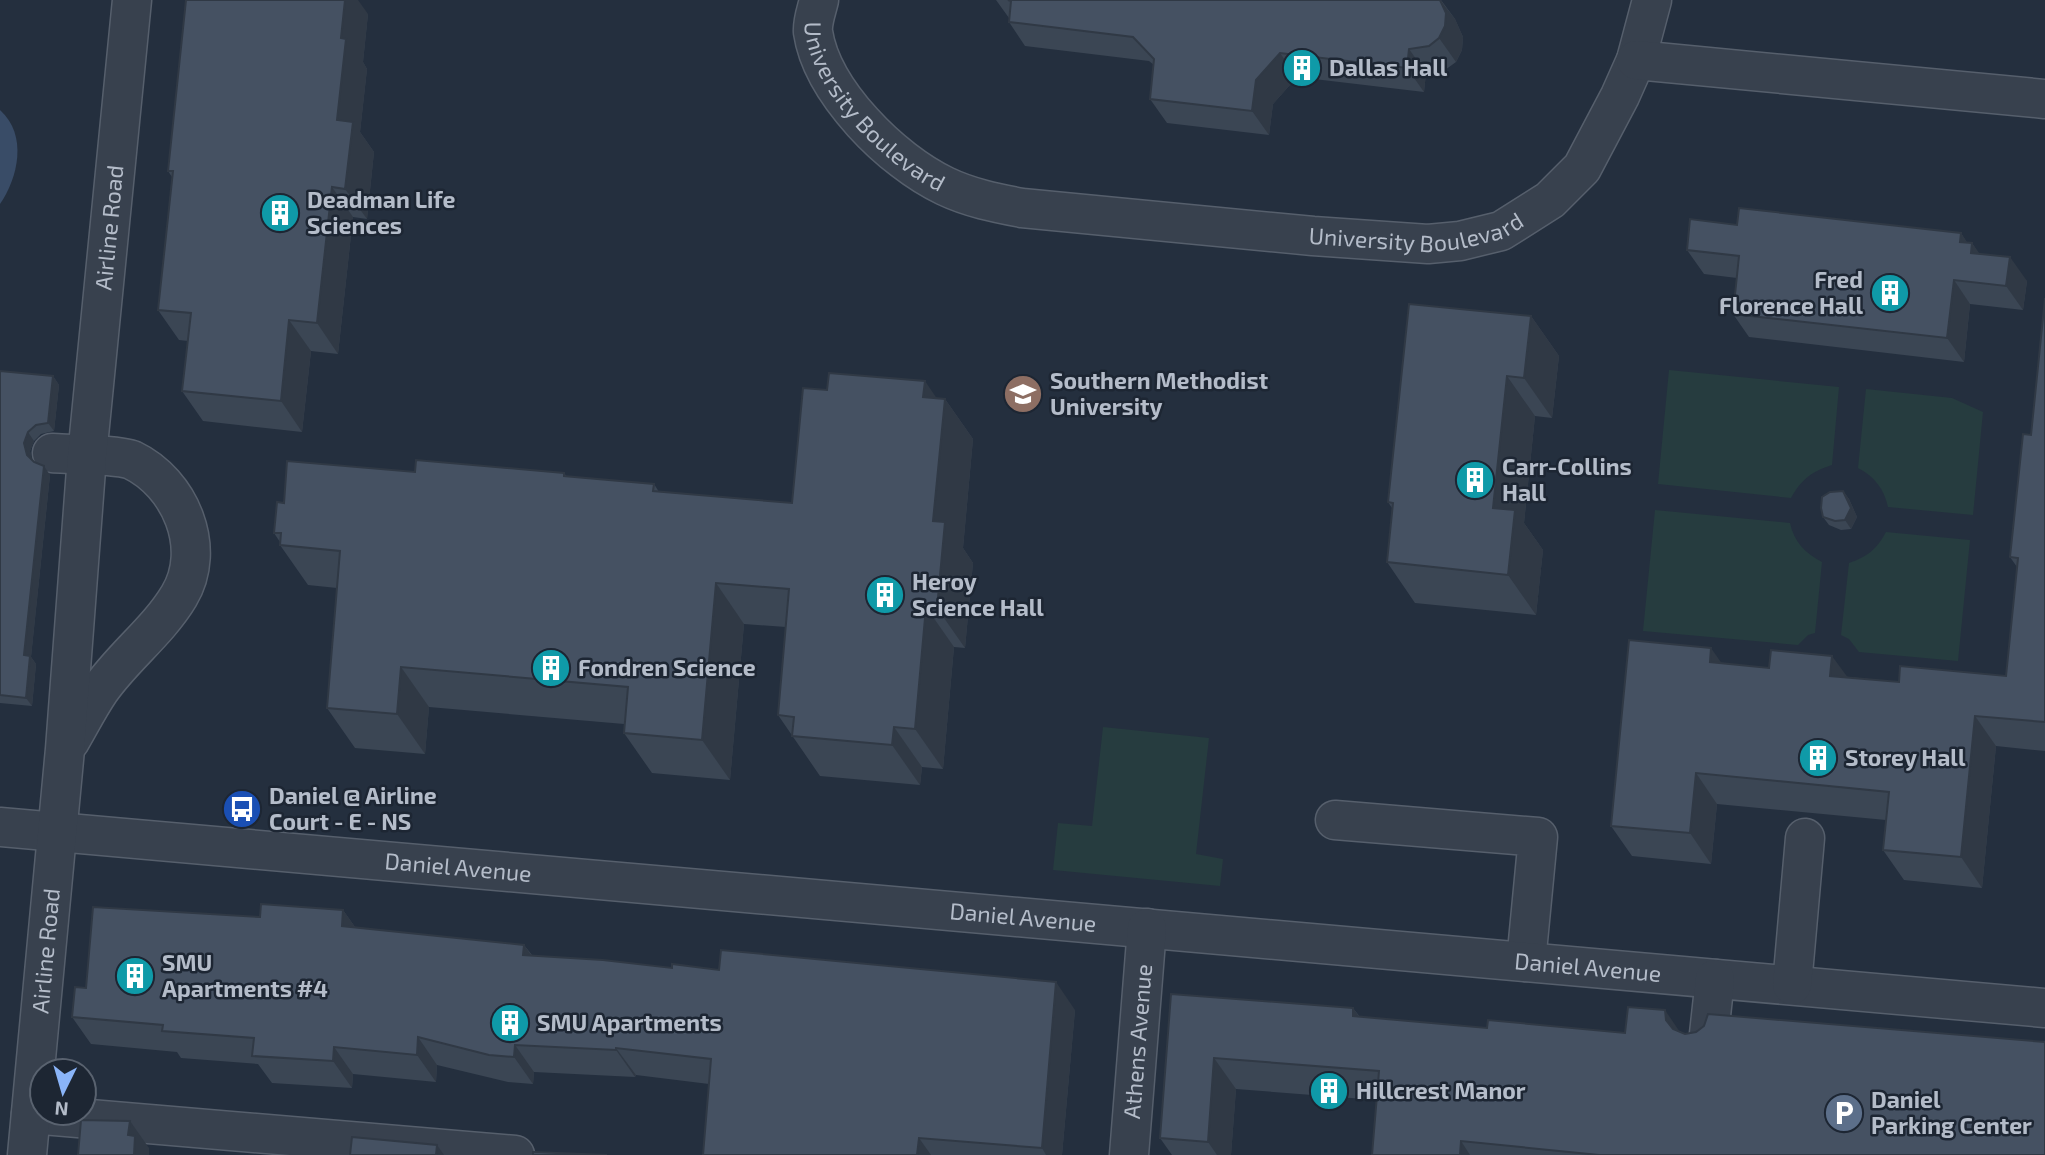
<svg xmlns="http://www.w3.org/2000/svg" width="2045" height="1155" font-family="'Exo 2',sans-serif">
<rect width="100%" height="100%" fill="#242f3e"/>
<g fill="#263c3f">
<path d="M1669,370L1839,387L1832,465C1812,471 1801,480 1791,498L1658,484Z"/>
<path d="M1866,389L1952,398L1983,412L1973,515L1888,507C1884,489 1875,477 1858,468Z"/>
<path d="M1655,510L1790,523C1794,542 1805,553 1822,562L1815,633L1808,635L1798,645L1643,631Z"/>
<path d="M1886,532L1970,540L1958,661L1859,652L1849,639L1841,635L1849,563C1867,557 1877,549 1886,532Z"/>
<path d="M1103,727L1209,738L1196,854L1223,859L1220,886L1053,870L1058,823L1092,826Z"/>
</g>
<path fill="#394c67" d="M0,110C28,135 18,178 0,204Z"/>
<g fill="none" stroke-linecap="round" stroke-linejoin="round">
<g stroke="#565f6c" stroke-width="41">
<g id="minor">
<path id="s1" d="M819,0C817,9 812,22 813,32C822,92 892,161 945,186C970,198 996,203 1022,208L1313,236L1428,244L1460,241L1501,231L1550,200L1582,168L1620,96L1636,60L1652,0"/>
<path d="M1636,60L2045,99"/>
<path d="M52,453C68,454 120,455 132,460C180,483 208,548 179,596C158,631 123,657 100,690C89,706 80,724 70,741"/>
<path d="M1335,820L1538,837L1526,962"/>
<path id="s2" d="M0,827L2045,1008"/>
<path d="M1792,985L1805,838"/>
<path d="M1708,1043L1715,979"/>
<path d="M31,1114L515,1155"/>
<path id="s3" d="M27,1155L65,749L87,456L132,0"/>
<path id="s4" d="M1129,1155L1147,928"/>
</g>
</g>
<use href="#minor" stroke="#38414e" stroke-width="38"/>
</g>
<g fill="#3b4654">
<path d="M996,0H1441L1455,19L1463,37L1462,50L1456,62L1445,70L1426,73L1424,92L1297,77L1273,104L1269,135L1167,123L1150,99L1154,65L1149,61L1025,46L1009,22V18Z"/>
<path d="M368,14L363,62L367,69L360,132L374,152L367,219L353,217L338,354L311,351L302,432L203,421L182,391L188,341L179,340L158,310L172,177L168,171Z"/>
<path d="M1737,225L1961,233L1967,243H1972L1979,254L2027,281L2023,310L1970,304L1964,362L1749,337L1733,314L1737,278L1704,274L1687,250Z"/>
<path d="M2045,298V751L1996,746L1982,888L1904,880L1883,850L1886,820L1717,804L1711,864L1632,856L1611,826L1722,664L1899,682L2006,676L2017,567L2010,557L2031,435Z"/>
<path d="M1531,316L1559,356L1552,418L1535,416L1524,523L1543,550L1536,615L1415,603L1387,562L1392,508L1388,502Z"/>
<path d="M0,371L53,376L59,385L54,431L41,434L34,441L30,451L32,461L50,475L31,657L36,664L32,706L0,703Z"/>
<path d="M937,398L945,399L973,439L963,548L973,563L965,648L954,647L943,769L922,767L920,785L820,776L778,715L786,627L744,624L730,780L652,773L624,733V724L429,707L425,754L355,748L327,708L337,588L308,585L280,545V542L274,533L284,503L415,472L564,473L567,477L654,484L659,492L792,503Z"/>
<path d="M1843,491L1849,499L1857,517L1851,529L1841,530L1829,525L1823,517Z"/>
<path d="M343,910L355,927L524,945L532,955L1075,1010L1062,1155H703L709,1084L636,1075L635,1077L534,1072L533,1084L508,1082L437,1065L436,1082L353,1074L352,1088L272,1083L258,1064L181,1058L177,1052L91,1044L72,1017L86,988L260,917Z"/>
<path d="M1171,994L1353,1008L1360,1017L1487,1028L1625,1033L1680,1032L2045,1155H1372L1377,1100L1236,1089L1231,1155H1172L1160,1138Z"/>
</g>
<g fill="#303945">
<path d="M345,0H358L368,14L363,62L367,69L360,132L374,152L367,219L345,189L337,120L341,38Z"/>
<path d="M1440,0L1455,19L1463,37L1462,50L1456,62L1439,38Z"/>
<path d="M1409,49L1426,73L1424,92L1407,68Z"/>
<path d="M1280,53L1297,77L1273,104L1269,135L1252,111L1256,80Z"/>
<path d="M332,187L353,217L338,354L317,323Z"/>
<path d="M1961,233L1971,248L1972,243L1989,267L1960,242Z"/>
<path d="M2010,257L2027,281L2023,310L2006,286Z"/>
<path d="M1954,280L1970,304L1964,362L1947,338Z"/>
<path d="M1531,316L1559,356L1552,418L1524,378Z"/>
<path d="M289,320L311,351L302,432L281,401Z"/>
<path d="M53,376L59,385L54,431L48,423Z"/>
<path d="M1507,376L1535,416L1524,523L1543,550L1536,615L1508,575L1493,508Z"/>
<path d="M925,381L944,409L945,399L973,439L963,548L973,563L965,648L937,608L933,521L923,397Z"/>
<path d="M28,432L34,441L30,451L33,464L27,455L24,443Z"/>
<path d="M44,466L50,475L31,657L36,664L32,706L26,698L24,655Z"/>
<path d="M1843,491L1849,499L1857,517L1851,529L1845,520Z"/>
<path d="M716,583L744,624L730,780L702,740Z"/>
<path d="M926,607L954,647L943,769L915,729Z"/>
<path d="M1711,648L1732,678L1710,662Z"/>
<path d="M1832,656L1854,686L1830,676Z"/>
<path d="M401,667L429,707L425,754L397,714Z"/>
<path d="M1975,716L1996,746L1982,888L1961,857Z"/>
<path d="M894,727L922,767L920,785L892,745Z"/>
<path d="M1696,773L1717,804L1711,864L1690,833Z"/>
<path d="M343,910L362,937L342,926Z"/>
<path d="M524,945L543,972L523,955Z"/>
<path d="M1056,982L1075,1010L1062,1155H1046L1042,1148Z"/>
<path d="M1353,1008L1375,1039L1353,1016Z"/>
<path d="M1665,1010L1686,1041L1688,1051L1666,1020Z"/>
<path d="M418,1037L437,1065L436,1082L417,1055Z"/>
<path d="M515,1045L534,1072L533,1084L514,1057Z"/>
<path d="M334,1047L353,1074L352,1088L333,1061Z"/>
<path d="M616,1048L636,1075L635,1077L616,1050Z"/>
<path d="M1214,1058L1236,1089L1231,1155H1217L1208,1142Z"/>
<path d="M130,1121L149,1148V1155H134L128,1135Z"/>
<path d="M919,1138L931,1155H917Z"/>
<path d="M1461,1141L1470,1155H1460Z"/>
<path d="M437,1145L444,1155H436Z"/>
</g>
<g fill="#455162" stroke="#303945" stroke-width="2">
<path d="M186,0H345L341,38L346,39L337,120L353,122L345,189L332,187L317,323L289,320L281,401L182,391L191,313L158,310L173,171H168Z"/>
<path d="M1008,0H1440L1446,13L1445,26L1439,38L1429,46L1409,49L1407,68L1280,53L1256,80L1252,111L1150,99L1154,59L1133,37L1009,22L1011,1Z"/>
<path d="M1739,208L1961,233L1960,242L1972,243L1971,253L2010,257L2006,286L1954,280L1947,338L1733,314L1739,256L1687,250L1690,219L1737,225Z"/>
<path d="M2045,298V722L1975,716L1961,857L1883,850L1889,792L1696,773L1690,833L1611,826L1629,640L1711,648L1710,662L1769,668L1771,650L1832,656L1830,676L1899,682L1900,666L2006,676L2018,558L2010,557L2023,434L2031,435Z"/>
<path d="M1409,304L1531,316L1524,378L1507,376L1493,508L1515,510L1508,575L1387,562L1393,503L1388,502Z"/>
<path d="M0,371L53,376L48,423L36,425L28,432L24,443L27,455L34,462L44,466L24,655L30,656L26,698L0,695Z"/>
<path d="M829,373L925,381L923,397L945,399L933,521L945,522L937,608L926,607L915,729L894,727L892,745L792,736L794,717L778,715L789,589L716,583L702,740L624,733L628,687L401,667L397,714L327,708L340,551L280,545L281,533H274L277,502L284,503L287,461L415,472L416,460L564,473V476L654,484L653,491L792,503L803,388L827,390Z"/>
<path d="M1843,491L1851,508L1845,520L1835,521L1823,517L1821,508L1822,497L1830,492Z"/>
<path d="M261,904L343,910L342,926L524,945L523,955L603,960L672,968V964L719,970L721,950L1056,982L1042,1148L919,1138L917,1155H703L711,1059L616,1048V1050L515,1045L514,1057L489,1055L418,1037L417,1055L334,1047L333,1061L252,1056L254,1038L162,1031L163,1025L72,1017L75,987L86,988L93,907L260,917Z"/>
<path d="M1171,994L1353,1008V1016L1487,1028L1488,1020L1625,1033L1628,1007L1665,1010L1666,1020L1673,1029L1685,1034L1696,1032L1704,1026L1708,1014L2045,1042V1155H1599L1461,1141L1460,1155H1372L1379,1071L1214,1058L1208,1142L1160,1138Z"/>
<path d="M81,1120L130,1121L128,1135L135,1136L134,1155H78Z"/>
<path d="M352,1137L437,1145L436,1155H350Z"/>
<path d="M533,1152L607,1155H533Z"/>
</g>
<defs>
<g id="building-disc" transform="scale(2.0125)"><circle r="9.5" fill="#0f9aa8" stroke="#1d2633"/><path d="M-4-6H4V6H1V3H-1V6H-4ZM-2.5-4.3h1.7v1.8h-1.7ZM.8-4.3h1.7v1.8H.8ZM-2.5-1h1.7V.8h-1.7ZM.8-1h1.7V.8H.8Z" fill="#fff"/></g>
<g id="university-disc" transform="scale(2.0125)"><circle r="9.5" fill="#8d6e63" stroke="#1d2633"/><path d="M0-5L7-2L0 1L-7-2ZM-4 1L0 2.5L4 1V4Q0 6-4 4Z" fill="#fff"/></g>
<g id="bus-disc" transform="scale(2.0125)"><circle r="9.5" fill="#1a4fb4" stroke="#1d2633"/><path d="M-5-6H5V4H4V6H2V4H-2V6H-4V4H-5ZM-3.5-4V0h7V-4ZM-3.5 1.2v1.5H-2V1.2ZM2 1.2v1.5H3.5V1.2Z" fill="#fff"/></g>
<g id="parking-disc" transform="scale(2.0125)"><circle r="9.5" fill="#5c6f8a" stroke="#1d2633"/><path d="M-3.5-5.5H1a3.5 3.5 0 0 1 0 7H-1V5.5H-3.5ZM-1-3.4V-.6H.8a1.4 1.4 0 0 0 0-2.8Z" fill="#fff"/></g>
</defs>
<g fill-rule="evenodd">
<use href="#building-disc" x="1302" y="68"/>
<use href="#building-disc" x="280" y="213"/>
<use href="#building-disc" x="1890" y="293"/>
<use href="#university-disc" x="1023" y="394"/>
<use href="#building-disc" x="1475" y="480"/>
<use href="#building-disc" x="885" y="595"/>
<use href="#building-disc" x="551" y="668"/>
<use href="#building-disc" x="1818" y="758"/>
<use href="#bus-disc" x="242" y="809"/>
<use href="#building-disc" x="135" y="976"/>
<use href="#building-disc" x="510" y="1023"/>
<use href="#building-disc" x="1329" y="1091"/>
<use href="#parking-disc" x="1844" y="1113"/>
</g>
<g text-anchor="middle" stroke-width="5" stroke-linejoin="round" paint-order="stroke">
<g font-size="23" font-weight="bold" fill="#b4bcc9" stroke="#1d2633" text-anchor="start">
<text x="1329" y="76">Dallas Hall</text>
<text x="307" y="208">Deadman Life<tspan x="307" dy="26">Sciences</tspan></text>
<text x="1863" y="288" text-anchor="end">Fred<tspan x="1863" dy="26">Florence Hall</tspan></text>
<text x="1050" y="389">Southern Methodist<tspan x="1050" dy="26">University</tspan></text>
<text x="1502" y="475">Carr-Collins<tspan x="1502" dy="26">Hall</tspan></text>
<text x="912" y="590">Heroy<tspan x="912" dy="26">Science Hall</tspan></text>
<text x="578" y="676">Fondren Science</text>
<text x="1845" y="766">Storey Hall</text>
<text x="269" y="804">Daniel @ Airline<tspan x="269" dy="26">Court - E - NS</tspan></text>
<text x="162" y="971">SMU<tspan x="162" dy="26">Apartments #4</tspan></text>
<text x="537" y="1031">SMU Apartments</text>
<text x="1356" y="1099">Hillcrest Manor</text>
<text x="1871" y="1108">Daniel<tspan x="1871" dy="26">Parking Center</tspan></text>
</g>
<g font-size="23" fill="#b4bcc9" stroke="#1d2633">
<text dy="8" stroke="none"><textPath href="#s1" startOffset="131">University Boulevard</textPath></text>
<text dy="8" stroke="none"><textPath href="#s1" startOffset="719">University Boulevard</textPath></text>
<text dy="8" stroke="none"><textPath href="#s3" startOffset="931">Airline Road</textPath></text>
<text dy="8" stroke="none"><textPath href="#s2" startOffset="460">Daniel Avenue</textPath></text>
<text dy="8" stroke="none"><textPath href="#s2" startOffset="1027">Daniel Avenue</textPath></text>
<text dy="8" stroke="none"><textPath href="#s3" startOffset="205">Airline Road</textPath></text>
<text dy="8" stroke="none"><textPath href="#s2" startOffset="1594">Daniel Avenue</textPath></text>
<text dy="8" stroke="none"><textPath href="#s4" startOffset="114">Athens Avenue</textPath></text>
</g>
</g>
<g transform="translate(63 1092) rotate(185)"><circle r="33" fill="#1d2633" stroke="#59626f" stroke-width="2"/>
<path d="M0-5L12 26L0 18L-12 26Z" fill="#8ab4f8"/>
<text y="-10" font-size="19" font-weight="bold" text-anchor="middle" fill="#b4bcc9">N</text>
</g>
</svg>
